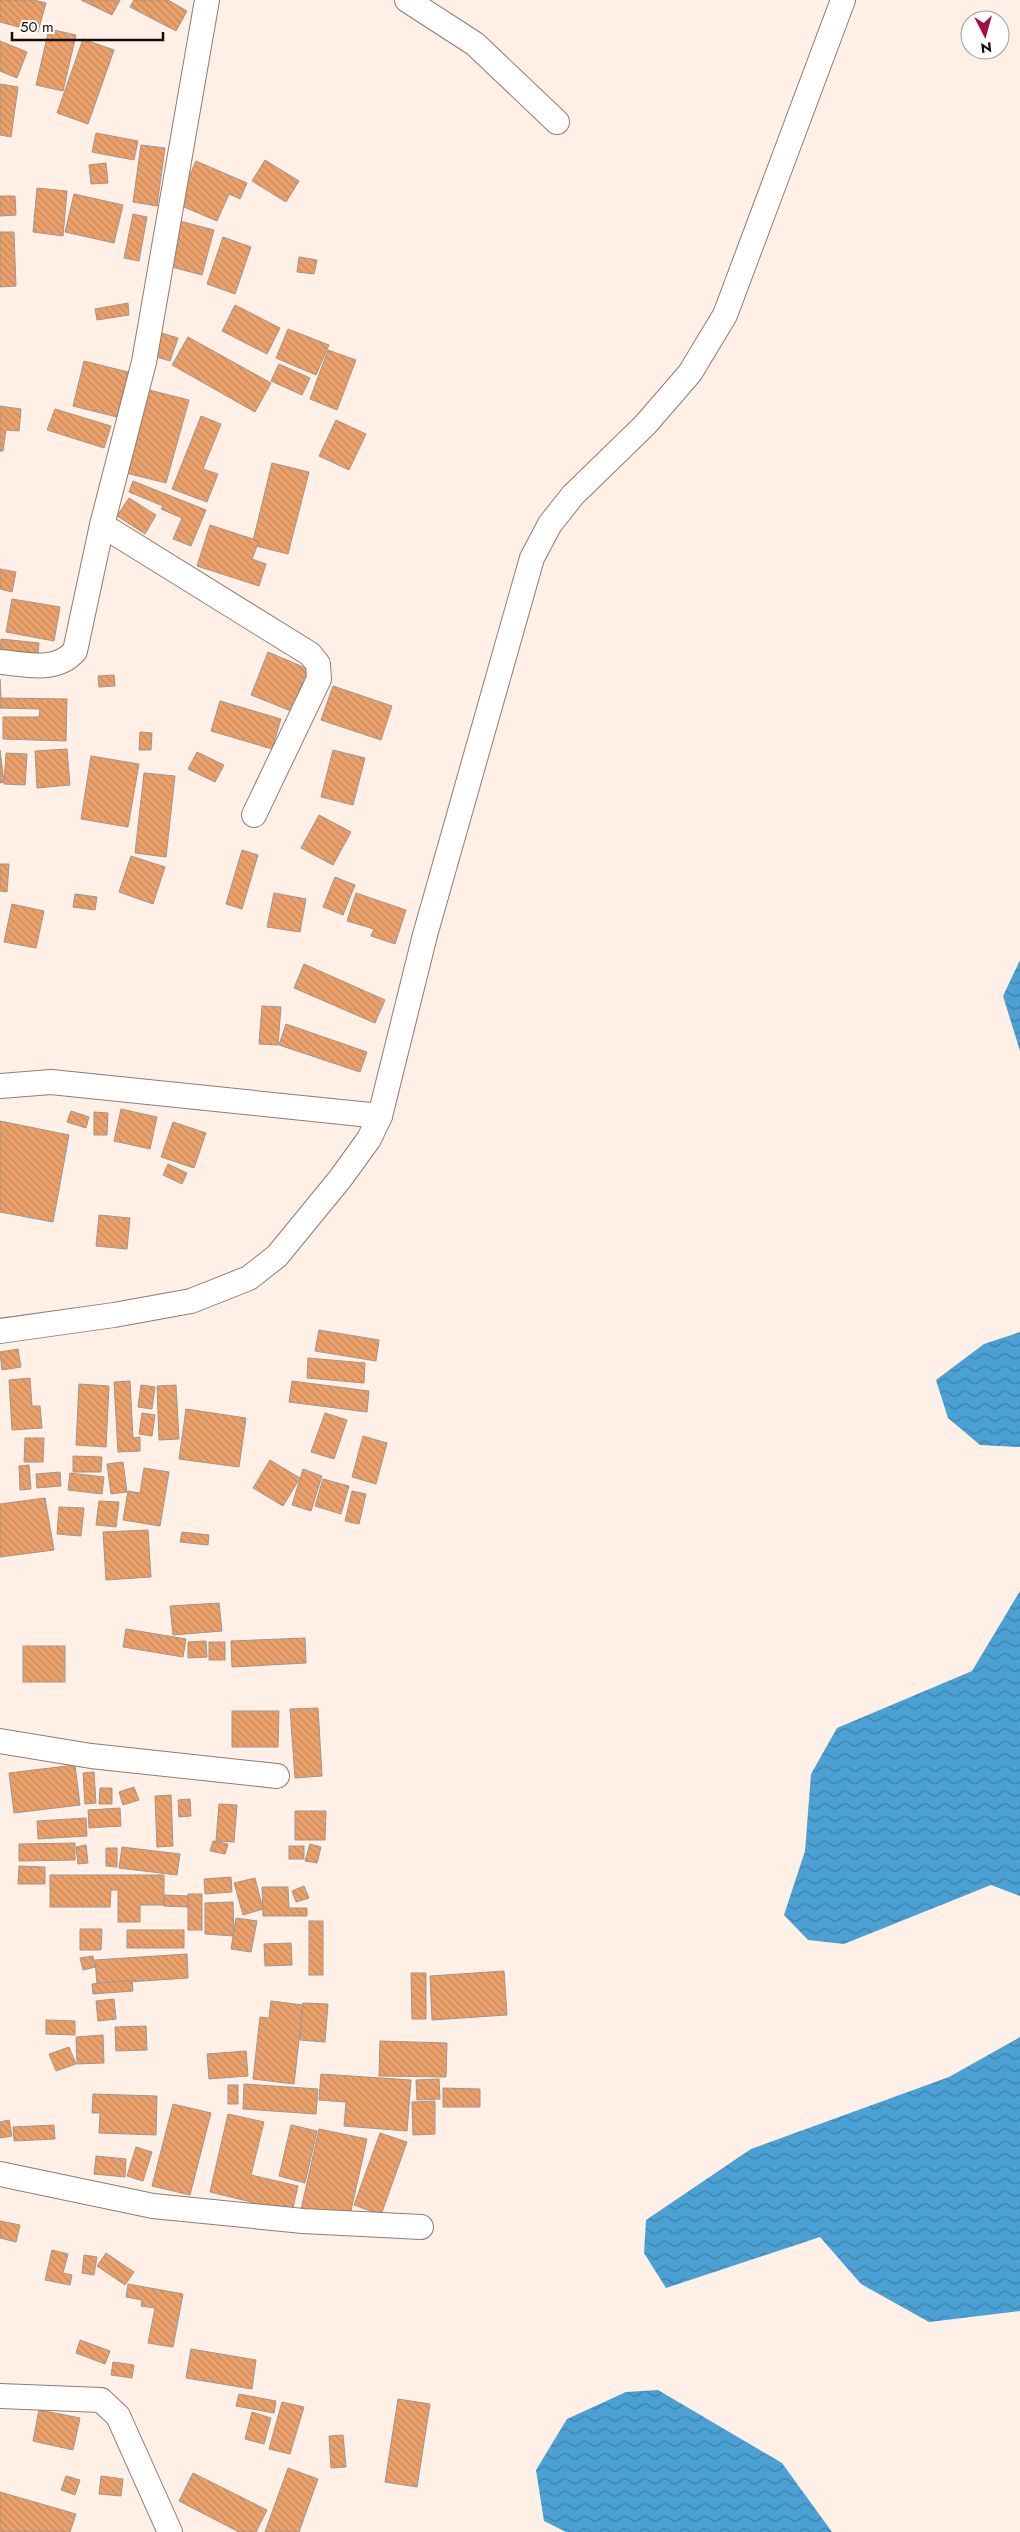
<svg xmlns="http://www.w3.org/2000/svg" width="1020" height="2532" font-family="Jost,sans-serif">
<defs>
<pattern id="water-waves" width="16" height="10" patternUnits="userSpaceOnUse" patternTransform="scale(1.25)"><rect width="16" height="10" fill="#4ba1d3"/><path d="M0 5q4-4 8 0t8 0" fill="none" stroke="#3d82a9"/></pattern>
<pattern id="building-back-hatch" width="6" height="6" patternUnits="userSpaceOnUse" patternTransform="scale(1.25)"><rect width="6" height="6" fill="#eaa16c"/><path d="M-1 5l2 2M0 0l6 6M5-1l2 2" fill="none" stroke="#c8895c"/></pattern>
</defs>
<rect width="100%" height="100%" fill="#fef0e6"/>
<g fill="url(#water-waves)">
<path d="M1020,960V1051L1003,996Z"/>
<path d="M1020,1332V1447L980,1445L948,1418L936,1380L984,1344Z"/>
<path d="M1020,1591V1896L991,1885L844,1944L808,1940L784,1915L805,1851L811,1774L837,1728L972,1671Z"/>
<path d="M1020,2037V2311L929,2322L861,2284L820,2237L666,2288L644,2253L646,2220L751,2149L949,2077Z"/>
<path d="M658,2390L782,2463L832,2532H566L544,2521L536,2470L567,2419L626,2392Z"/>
</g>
<g fill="url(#building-back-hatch)" stroke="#a59589">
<path d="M0,0H34L46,3L38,32L0,22Z"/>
<path d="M81,0H120L112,15Z"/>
<path d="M134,0H168L187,11L176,31L130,7Z"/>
<path d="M49,29L76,35L63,91L36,85Z"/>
<path d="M83,39L114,50L88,124L57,113Z"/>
<path d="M0,41L27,52L17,78L0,71Z"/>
<path d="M0,84L18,87L11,137L0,135Z"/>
<path d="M96,133L138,141L134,160L92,152Z"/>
<path d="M141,145L165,148L157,206L133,202Z"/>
<path d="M265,160L299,181L286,202L252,181Z"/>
<path d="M196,161L247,183L240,199L229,194L217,221L177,204Z"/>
<path d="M106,163L108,183L91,184L89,165Z"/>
<path d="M37,188L67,191L63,236L33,232Z"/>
<path d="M74,194L123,205L114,243L65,232Z"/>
<path d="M0,196H15L16,215L0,216Z"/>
<path d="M133,214L147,217L139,261L124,258Z"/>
<path d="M176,220L214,230L202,275L164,265Z"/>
<path d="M0,232H14L16,286L0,287Z"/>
<path d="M223,237L251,247L235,294L207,284Z"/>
<path d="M299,257L317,260L314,274L297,272Z"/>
<path d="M128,303L129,315L97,320L95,309Z"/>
<path d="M235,305L280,328L267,354L222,331Z"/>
<path d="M288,329L329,345L316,375L276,358Z"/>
<path d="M158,332L178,338L170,361L150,355Z"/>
<path d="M188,337L271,383L255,412L172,365Z"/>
<path d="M328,350L356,360L337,410L310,399Z"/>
<path d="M84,361L128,372L117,417L73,406Z"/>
<path d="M279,364L310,378L302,395L271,381Z"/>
<path d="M149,390L189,400L166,483L126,473Z"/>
<path d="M0,406L21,409L19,431L6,430L3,451H0Z"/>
<path d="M55,409L111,426L104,448L47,430Z"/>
<path d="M201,416L221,424L203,469L218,474L207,502L172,489Z"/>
<path d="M336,420L366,434L349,470L319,456Z"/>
<path d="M272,463L309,472L288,554L252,545Z"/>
<path d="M133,481L206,510L191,546L173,539L182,518L161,509L163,506L129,492Z"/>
<path d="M129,498L156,515L145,534L117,516Z"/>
<path d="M210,525L259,541L252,559L266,564L259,586L197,566Z"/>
<path d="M0,569L16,572L12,592L0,589Z"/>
<path d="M12,599L60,607L54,641L6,632Z"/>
<path d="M1,639L39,643L38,653L0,650Z"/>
<path d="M268,652L308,669L291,711L251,695Z"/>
<path d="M114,675L115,686L99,687L98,676Z"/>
<path d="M0,679L1,698L67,699L66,741L3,739V717H39L40,709L0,708Z"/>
<path d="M333,686L392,706L381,740L321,720Z"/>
<path d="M220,701L281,719L272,749L211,731Z"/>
<path d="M140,732L152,733L151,750H139Z"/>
<path d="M67,749L70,785L37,788L35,751Z"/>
<path d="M0,750L4,782L0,783Z"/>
<path d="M333,750L365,758L353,805L321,797Z"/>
<path d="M197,752L224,765L215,782L188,769Z"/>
<path d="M6,753L27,754L25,785L4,784Z"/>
<path d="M91,756L139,764L128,827L81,819Z"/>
<path d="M144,773L175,776L166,857L135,853Z"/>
<path d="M319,815L351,832L333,865L301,848Z"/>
<path d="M242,850L258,855L242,909L226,904Z"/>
<path d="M131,856L165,867L153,904L119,892Z"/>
<path d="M0,864H9L7,892L0,891Z"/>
<path d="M335,877L355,885L343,915L323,907Z"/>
<path d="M274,893L306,899L300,932L267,927Z"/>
<path d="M356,893L406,910L395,944L371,936L374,929L347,921Z"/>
<path d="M75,894L97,897L95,910L73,907Z"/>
<path d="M12,904L44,911L36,948L4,942Z"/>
<path d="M304,964L385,1000L375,1023L294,988Z"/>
<path d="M262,1006L281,1007L278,1045L259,1044Z"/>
<path d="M286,1024L367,1052L360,1072L279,1045Z"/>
<path d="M121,1109L157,1117L150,1149L114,1141Z"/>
<path d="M71,1111L89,1117L86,1128L67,1122Z"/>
<path d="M94,1112L108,1113L107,1135H94Z"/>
<path d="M0,1121L69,1135L53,1222L0,1212Z"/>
<path d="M173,1122L206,1133L194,1168L161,1157Z"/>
<path d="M168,1164L187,1173L182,1184L163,1175Z"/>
<path d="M99,1215L130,1218L127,1249L96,1246Z"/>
<path d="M319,1330L379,1340L376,1361L315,1351Z"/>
<path d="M18,1349L21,1367L2,1370L0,1352Z"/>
<path d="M308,1358L365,1363L364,1383L307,1378Z"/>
<path d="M30,1378L32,1406H40L42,1428L12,1430L9,1380Z"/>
<path d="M130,1381L133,1438L140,1437V1451L118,1452L114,1382Z"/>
<path d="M292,1381L369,1391L367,1412L289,1402Z"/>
<path d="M79,1384L109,1386L106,1447L76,1445Z"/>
<path d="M141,1385L155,1387L152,1409L138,1407Z"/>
<path d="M176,1385L179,1439L159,1440L157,1386Z"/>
<path d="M186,1409L246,1418L239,1467L179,1459Z"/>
<path d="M142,1413L155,1415L152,1436L139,1434Z"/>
<path d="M325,1413L347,1420L334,1459L311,1452Z"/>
<path d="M363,1436L387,1443L376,1484L352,1477Z"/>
<path d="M25,1438H44L43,1462H24Z"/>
<path d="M73,1456L102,1457L101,1472H73Z"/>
<path d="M270,1460L300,1478L283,1506L253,1488Z"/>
<path d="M123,1462L127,1492L111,1494L107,1464Z"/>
<path d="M29,1465L31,1489L20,1490L19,1466Z"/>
<path d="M144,1468L169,1472L160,1526L123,1520L128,1491L140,1493Z"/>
<path d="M303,1469L322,1476L311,1511L292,1505Z"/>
<path d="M60,1472L61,1486L37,1488L36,1474Z"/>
<path d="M70,1473L104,1477L102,1494L68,1490Z"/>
<path d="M323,1479L349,1486L341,1514L315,1506Z"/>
<path d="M352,1491L366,1494L359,1524L345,1521Z"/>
<path d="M45,1498L54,1550L0,1557V1504Z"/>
<path d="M99,1501L119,1502L116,1527L96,1525Z"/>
<path d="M59,1507L84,1508L81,1536L57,1534Z"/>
<path d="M148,1530L151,1577L106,1580L103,1532Z"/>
<path d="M182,1532L209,1535L208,1545L180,1542Z"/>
<path d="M219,1603L222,1631L173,1635L170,1606Z"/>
<path d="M126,1629L186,1639L183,1657L123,1647Z"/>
<path d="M305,1638L306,1663L232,1667L231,1641Z"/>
<path d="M206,1641L207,1657L188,1658V1642Z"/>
<rect x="209" y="1642" width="16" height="18"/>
<rect x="23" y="1646" width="42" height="36"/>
<path d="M318,1708L322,1776L295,1778L290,1709Z"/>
<path d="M232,1711H279L278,1747H232Z"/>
<path d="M75,1765L80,1805L14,1813L9,1773Z"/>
<path d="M94,1772L96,1803L85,1804L83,1773Z"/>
<path d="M134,1787L139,1800L123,1805L119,1792Z"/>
<path d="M100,1788H112V1804H99Z"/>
<path d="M171,1795L173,1846L157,1847L155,1796Z"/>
<path d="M190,1799L191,1816L179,1817L178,1800Z"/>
<path d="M219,1804L237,1805L234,1842L216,1841Z"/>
<path d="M120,1808L121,1826L89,1828L88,1810Z"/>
<path d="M295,1811H326L325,1840H295Z"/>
<path d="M86,1818L87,1836L38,1839L37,1821Z"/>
<path d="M213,1841L228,1844L225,1854L210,1851Z"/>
<path d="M75,1843V1860L19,1861V1844Z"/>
<path d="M310,1844L321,1847L317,1863L305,1861Z"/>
<path d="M86,1845L88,1863L78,1864L76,1847Z"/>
<rect x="289" y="1846" width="15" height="13"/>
<path d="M122,1847L180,1854L177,1875L119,1868Z"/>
<path d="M106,1848H117V1867L106,1866Z"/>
<path d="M19,1866L45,1867V1884H18Z"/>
<path d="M50,1875H164V1905H140V1922H118V1890H111L110,1907H50Z"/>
<path d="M231,1877L232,1892L205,1894L204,1879Z"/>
<path d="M255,1878L263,1909L243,1915L234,1883Z"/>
<path d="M304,1886L309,1898L296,1902L292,1891Z"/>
<path d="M262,1887H288L289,1908H307V1916H263Z"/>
<rect x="188" y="1894" width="14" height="36"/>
<path d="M165,1895L188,1896V1907L164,1906Z"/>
<path d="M233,1902L234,1936L205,1934V1903Z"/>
<path d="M236,1918L257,1921L251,1952L231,1949Z"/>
<rect x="309" y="1921" width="14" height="54"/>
<path d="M80,1929H102L101,1950H80Z"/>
<rect x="127" y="1930" width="57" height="18"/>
<path d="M291,1943L292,1965L265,1966L264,1944Z"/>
<path d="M187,1954L188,1978L97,1984L95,1960Z"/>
<path d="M93,1956L95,1967L83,1970L80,1958Z"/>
<path d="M504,1971L507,2015L432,2020L430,1976Z"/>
<path d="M411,1973H426V2019H412Z"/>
<path d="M132,1980L133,1991L93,1994L92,1984Z"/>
<path d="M114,1999L116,2019L98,2021L96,2001Z"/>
<path d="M271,2001L303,2005L294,2084L253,2079L260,2017L269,2018Z"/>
<path d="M303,2003L328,2004L325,2042L300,2040Z"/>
<path d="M46,2020L75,2021V2035L46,2034Z"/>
<path d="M146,2026L147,2050L116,2051L115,2027Z"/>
<path d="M103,2035L104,2063L77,2064L76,2037Z"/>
<path d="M380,2041L447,2043L446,2077L379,2076Z"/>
<path d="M69,2047L76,2064L56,2071L49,2054Z"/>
<path d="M246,2051L248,2076L209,2079L207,2054Z"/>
<path d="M321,2074L411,2080L407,2131L344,2126L346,2102L319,2100Z"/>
<path d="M439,2079L440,2099L417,2100L416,2080Z"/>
<path d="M244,2084L318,2089L316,2114L243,2109Z"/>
<rect x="228" y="2085" width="10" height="19"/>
<path d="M443,2088L480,2089V2107H443Z"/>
<path d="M93,2094L157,2096L156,2135L99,2133L100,2113H92Z"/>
<path d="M435,2101V2134L413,2135L412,2102Z"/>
<path d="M173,2104L211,2113L190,2195L152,2186Z"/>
<path d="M228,2114L264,2122L251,2175L298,2186L292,2212L210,2192Z"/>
<path d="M9,2120L12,2136L0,2138V2122Z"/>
<path d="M54,2125L55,2139L14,2141L13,2127Z"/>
<path d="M291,2125L317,2131L305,2183L279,2176Z"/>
<path d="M319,2129L367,2139L348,2224L300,2214Z"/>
<path d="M380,2133L407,2142L381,2215L354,2205Z"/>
<path d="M136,2147L152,2152L143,2181L127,2176Z"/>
<path d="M96,2156L126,2159L125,2177L94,2174Z"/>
<path d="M0,2221L20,2225L16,2242L0,2238Z"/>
<path d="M52,2250L68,2254L63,2273L72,2275L70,2285L45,2280Z"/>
<path d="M106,2253L134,2272L125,2285L97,2266Z"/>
<path d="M84,2255L97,2257L94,2275L82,2273Z"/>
<path d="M128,2284L183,2294L173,2347L148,2343L155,2308L141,2306L142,2300L126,2297Z"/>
<path d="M80,2340L110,2351L105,2364L76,2353Z"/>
<path d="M191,2349L256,2360L252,2389L186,2378Z"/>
<path d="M113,2362L134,2365L132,2378L111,2375Z"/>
<path d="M239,2394L276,2401L274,2413L236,2406Z"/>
<path d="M398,2399L430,2404L417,2487L385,2482Z"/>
<path d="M282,2402L304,2407L290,2454L269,2449Z"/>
<path d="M39,2410L80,2418L73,2450L33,2441Z"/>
<path d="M252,2412L271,2418L264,2444L245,2439Z"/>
<path d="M343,2435L346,2467L331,2468L329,2436Z"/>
<path d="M288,2468L318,2479L299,2532H265Z"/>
<path d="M193,2473L267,2510L256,2532H239L179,2501Z"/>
<path d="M66,2476L80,2480L75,2495L61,2490Z"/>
<path d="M101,2476L123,2479L121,2496L99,2494Z"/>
<path d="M0,2492L76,2514L70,2532H0Z"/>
</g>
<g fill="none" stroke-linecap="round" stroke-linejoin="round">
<g stroke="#8d7d72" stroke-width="26">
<g id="minor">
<path d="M407,0L475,44L557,122"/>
<path d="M102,525L310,654L318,664L319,679L254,815"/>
<path d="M0,662C26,664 56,673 75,651L102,525L144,362L207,0"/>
<path d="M0,1086L51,1082L380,1116"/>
<path d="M0,1331L114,1315L191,1301L249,1278L277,1256L340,1179L369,1139L380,1116L425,935L532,558L550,524L573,495L645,425L690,373L725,315L843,0"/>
<path d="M0,1741L91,1756L277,1776"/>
<path d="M0,2174L153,2206L303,2221L421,2227"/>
<path d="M0,2396L101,2400L118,2416L170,2532"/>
</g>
</g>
<use href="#minor" stroke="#fff" stroke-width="24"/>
</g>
<g transform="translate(985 35) rotate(174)"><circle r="24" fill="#ffffff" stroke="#a09e9c"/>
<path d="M0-4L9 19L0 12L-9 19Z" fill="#a50e44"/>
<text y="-8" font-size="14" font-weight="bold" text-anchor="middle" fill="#120c08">N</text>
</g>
<path d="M12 32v8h151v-8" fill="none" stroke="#120c08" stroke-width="2.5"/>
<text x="20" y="32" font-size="15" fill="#120c08" stroke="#ffffff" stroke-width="4" paint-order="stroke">50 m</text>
</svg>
